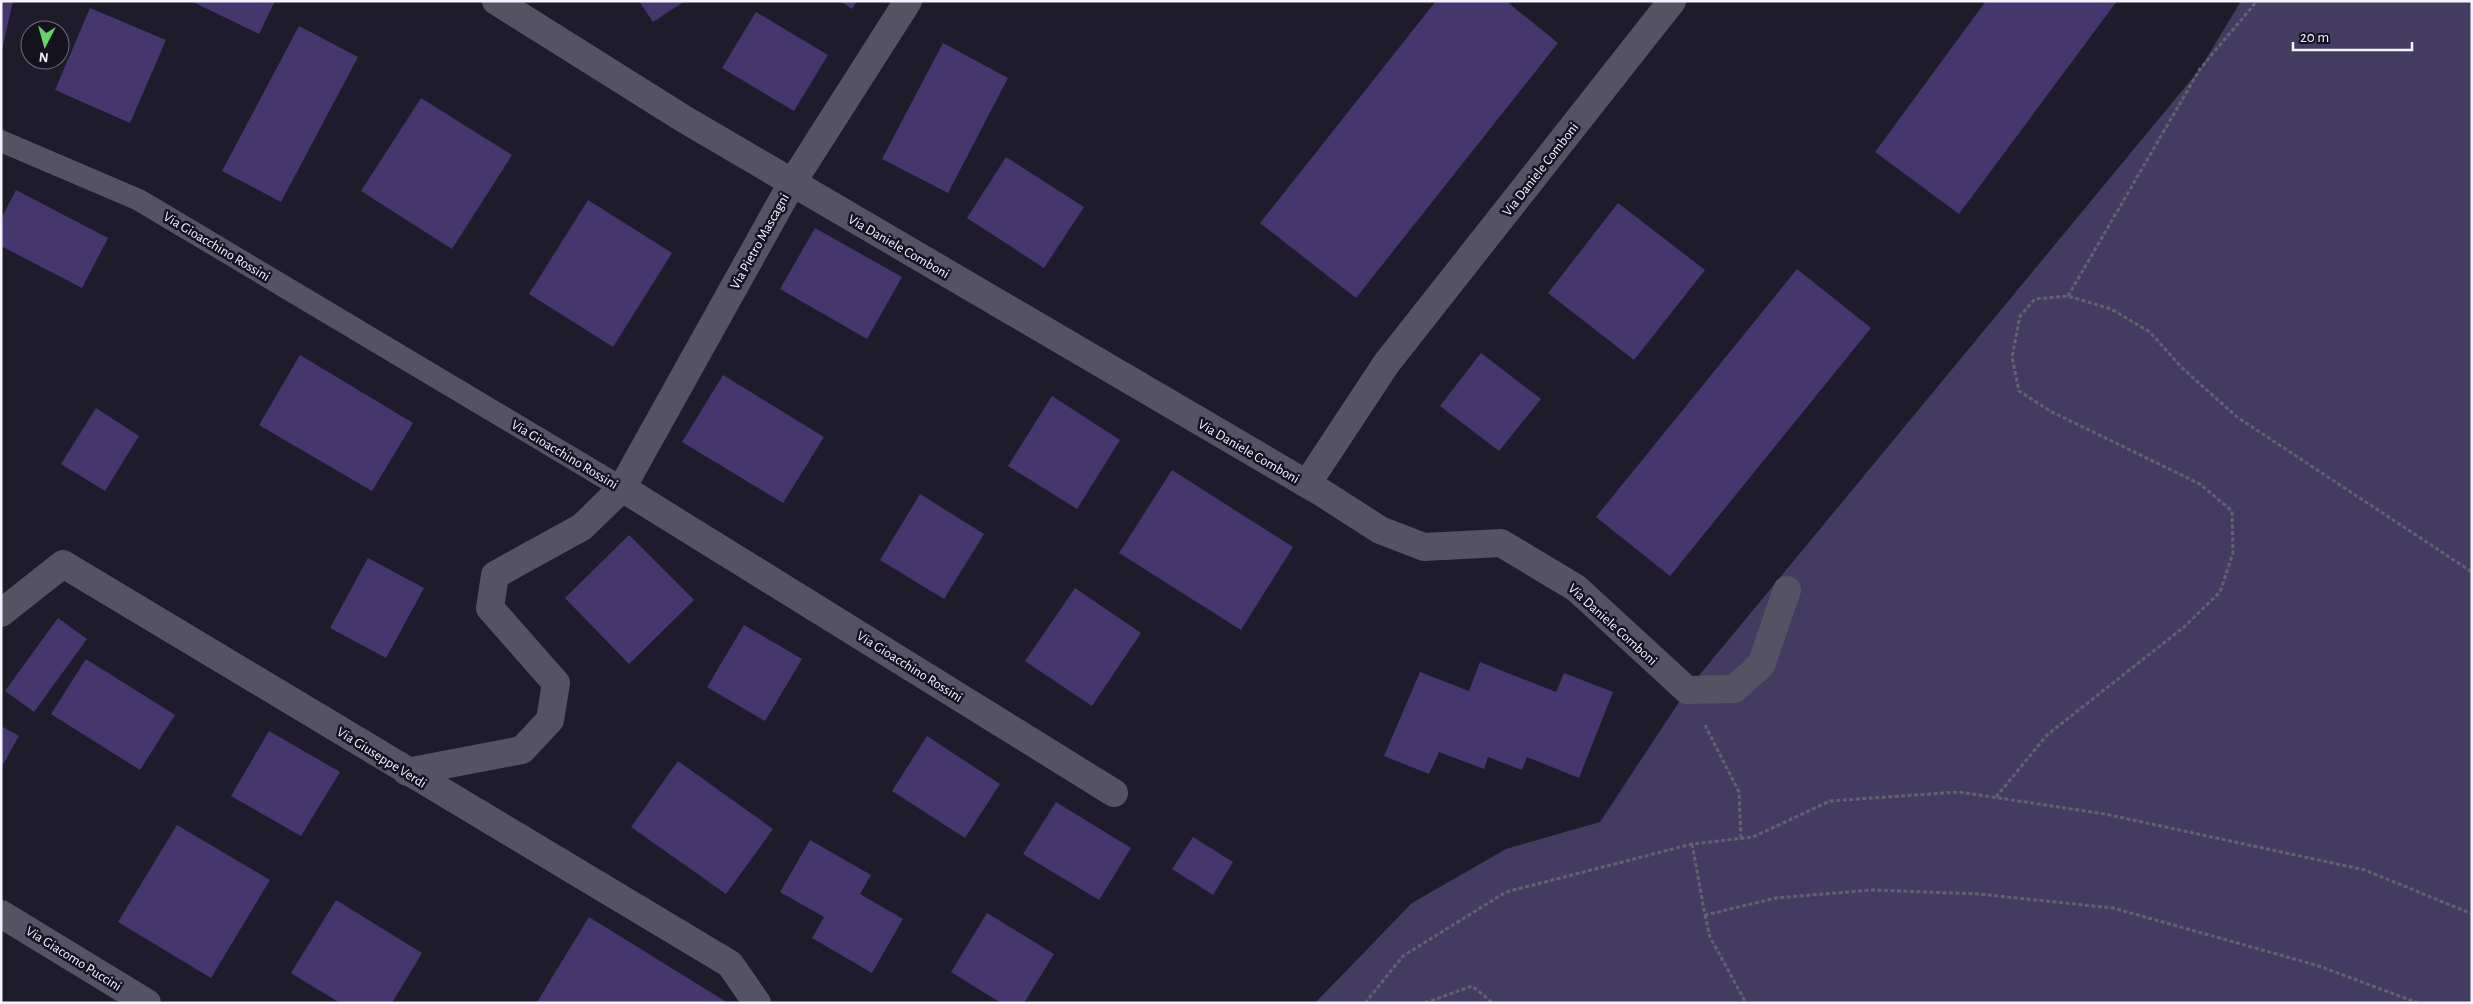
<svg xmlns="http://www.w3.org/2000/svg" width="2473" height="1004" font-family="'Alegreya Sans',sans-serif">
<rect width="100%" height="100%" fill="#1e1b2a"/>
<path fill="#443c60" d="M2241,1H2472V1003H1315L1412,903L1506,849L1600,822L1687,690L2200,69Z"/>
<g fill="#45376e">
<path d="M1,1H13L2,50H1Z"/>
<path d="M191,1H275L259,34Z"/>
<path d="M639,1H685L653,22Z"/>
<path d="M840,1H857L852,9Z"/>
<path d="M1436,1H1506L1558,43L1356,298L1260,223Z"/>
<path d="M1986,1H2117L1959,214L1875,152Z"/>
<path d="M90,8L166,40L130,123L55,90Z"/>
<path d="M756,12L828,55L794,111L722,68Z"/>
<path d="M299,26L358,57L281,202L222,171Z"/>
<path d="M943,43L1008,78L948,193L882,159Z"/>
<path d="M421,98L512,155L452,249L361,191Z"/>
<path d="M1006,157L1084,207L1044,268L967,218Z"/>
<path d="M16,190L108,238L82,288L1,246V219Z"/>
<path d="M588,200L672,253L613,347L529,294Z"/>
<path d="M1618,203L1705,270L1634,360L1548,293Z"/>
<path d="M815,228L902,277L867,339L780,289Z"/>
<path d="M1797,269L1871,328L1670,576L1596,517Z"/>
<path d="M1481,353L1541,399L1499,451L1440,406Z"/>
<path d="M300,355L413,423L372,491L259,425Z"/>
<path d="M723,375L824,437L783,503L682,442Z"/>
<path d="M1052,396L1120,440L1077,509L1008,466Z"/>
<path d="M96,408L139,436L105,491L61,464Z"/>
<path d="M1172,470L1293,547L1241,630L1119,553Z"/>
<path d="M920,494L984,534L944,599L880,560Z"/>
<path d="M629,535L694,600L629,664L565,598Z"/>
<path d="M368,558L424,588L386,658L330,628Z"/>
<path d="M1075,588L1141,633L1092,706L1025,661Z"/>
<path d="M58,618L87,639L34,712L5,691Z"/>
<path d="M744,625L802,659L765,721L707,687Z"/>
<path d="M86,659L175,715L140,770L51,714Z"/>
<path d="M1480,662L1556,692L1564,673L1613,692L1579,778L1527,757L1522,770L1488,757L1484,769L1439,752L1429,774L1384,756L1420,672L1469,691Z"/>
<path d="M1,726L19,736L1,768Z"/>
<path d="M269,731L340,772L301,836L231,796Z"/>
<path d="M927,736L1000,784L965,838L892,791Z"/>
<path d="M678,761L773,829L726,894L631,827Z"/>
<path d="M1056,802L1131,848L1099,900L1023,854Z"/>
<path d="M177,825L270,880L211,978L118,922Z"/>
<path d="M1193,837L1233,862L1213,895L1172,869Z"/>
<path d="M810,840L871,875L860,894L903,919L872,973L812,938L824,917L780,892Z"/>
<path d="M336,900L422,953L392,1003H340L291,973Z"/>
<path d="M987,913L1054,954L1024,1003H1001L951,972Z"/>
<path d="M589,917L728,1003L537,1002Z"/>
</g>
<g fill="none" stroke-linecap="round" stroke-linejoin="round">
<g stroke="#64616f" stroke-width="3" stroke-dasharray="4 2.5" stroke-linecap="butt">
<path d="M2068,296L2200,69L2257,1"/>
<path d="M1705,725L1739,792L1741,839"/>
<path d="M1996,797L2047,735L2184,627L2220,592L2233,553L2232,511L2200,484L2050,411L2019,391L2012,357L2020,316L2035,299L2068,296L2111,309L2150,332L2181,367L2237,417L2472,572"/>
<path d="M1692,844L1705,915L1776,898L1872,890L1979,894L2113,908L2319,966L2418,1003"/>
<path d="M1705,915L1710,937L1746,1003"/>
<path d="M1365,1003L1403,956L1506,892L1692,844L1753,837L1830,801L1959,792L2105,814L2365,870L2472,914"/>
<path d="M1425,1003L1472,986L1493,1003"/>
</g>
<path stroke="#555264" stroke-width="22" d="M1,141L139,200L622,488"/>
<g stroke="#555264" stroke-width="28">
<path d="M496,1L684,119L1324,494L1380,530L1424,547L1501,543L1576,588L1687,690L1734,689L1761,665L1787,590"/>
<path d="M1307,484L1386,364L1672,1"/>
<path d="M622,488L1114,793"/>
<path d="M1,613L63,564L730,964L757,1003"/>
<path d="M407,772L522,750L550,720L556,683L490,608L495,575L582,527L622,488L792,183L908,1"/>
<path d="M1,914L147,1003"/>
</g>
</g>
<g text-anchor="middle" stroke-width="5" stroke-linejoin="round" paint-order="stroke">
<g font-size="14" fill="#f5f3fe" stroke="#151220">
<text transform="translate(1540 169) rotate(-52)" y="5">Via Daniele Comboni</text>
<text transform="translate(759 241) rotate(-61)" y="5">Via Pietro Mascagni</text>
<text transform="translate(217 246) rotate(31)" y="5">Via Gioacchino Rossini</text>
<text transform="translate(899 246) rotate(30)" y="5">Via Daniele Comboni</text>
<text transform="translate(1249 451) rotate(30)" y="5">Via Daniele Comboni</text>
<text transform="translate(565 454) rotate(31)" y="5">Via Gioacchino Rossini</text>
<text transform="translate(1613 624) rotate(42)" y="5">Via Daniele Comboni</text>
<text transform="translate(910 666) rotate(32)" y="5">Via Gioacchino Rossini</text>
<text transform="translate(382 757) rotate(32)" y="5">Via Giuseppe Verdi</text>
<text transform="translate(74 958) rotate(32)" y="5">Via Giacomo Puccini</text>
</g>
</g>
<rect width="2473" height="1004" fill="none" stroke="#f5f3fe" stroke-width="5"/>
<g transform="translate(45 45) rotate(186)"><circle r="24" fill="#151220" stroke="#6f6c79"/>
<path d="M0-4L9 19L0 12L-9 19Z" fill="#68d465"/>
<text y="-8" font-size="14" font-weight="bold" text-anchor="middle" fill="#f5f3fe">N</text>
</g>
<path d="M2293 42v8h119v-8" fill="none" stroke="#f5f3fe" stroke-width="2.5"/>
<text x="2300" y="42" font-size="15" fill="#f5f3fe" stroke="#151220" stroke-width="4" paint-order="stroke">20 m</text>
</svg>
